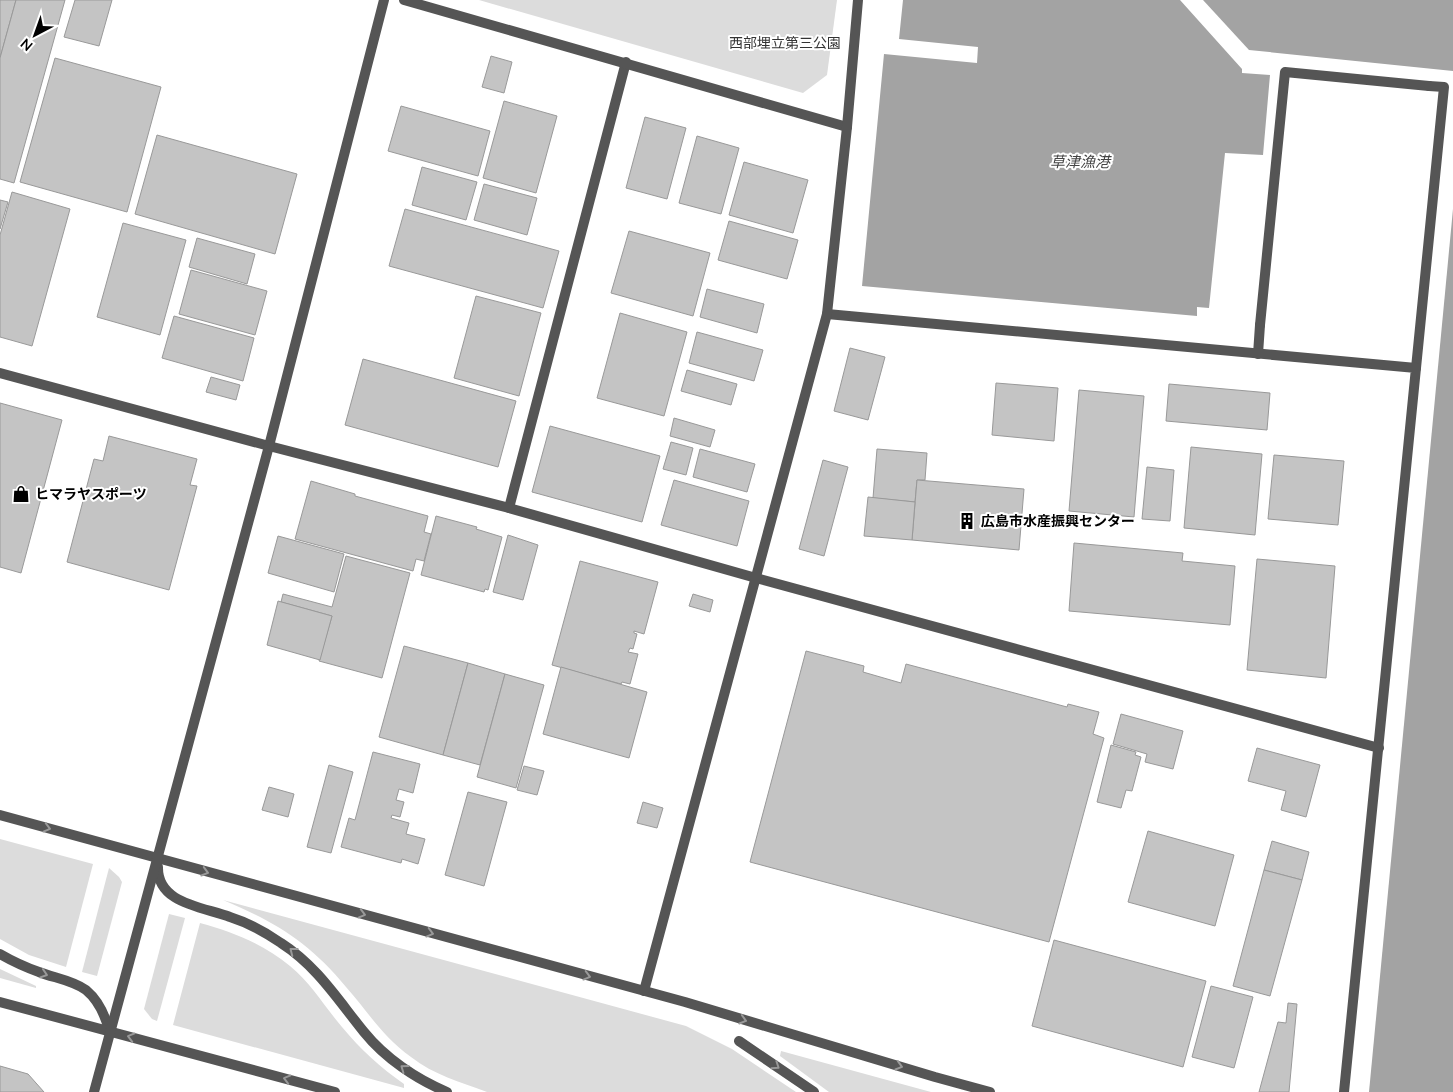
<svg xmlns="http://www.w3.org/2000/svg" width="1453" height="1092" font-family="'Nunito Sans','Noto Sans JP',sans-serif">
<rect width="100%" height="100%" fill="#fff"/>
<g fill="#dcdcdc">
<path d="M479,0H837L827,75L803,93Z"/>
<path d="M0,839L93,864L66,967L29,955L0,939Z"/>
<path d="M109,868L119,877L122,882L97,976L82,972Z"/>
<path d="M223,900L686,1026L732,1049L796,1092H487C460,1082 434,1075 411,1057C382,1036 369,1013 346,987C309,942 275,922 223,900Z"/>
<path d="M169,914L185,918L157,1021L152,1019L144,1009Z"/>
<path d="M200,923C233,932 263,944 290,966C311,983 324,1006 342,1027C360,1049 381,1068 404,1084V1088L173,1025Z"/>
<path d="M0,969L36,986V988L0,978Z"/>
<path d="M781,1051L931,1092H829L780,1056Z"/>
</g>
<g fill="#a3a3a3">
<path d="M903,0H1180L1242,69V73L1270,75L1263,155L1225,153L1209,308L1197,307V316L862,286L884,54L977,63L978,47L899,39Z"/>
<path d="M1203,0H1453V71L1249,50Z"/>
<path d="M1453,209V1092H1369Z"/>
</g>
<g fill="#c4c4c4" stroke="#999">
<path d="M0,0H16L0,58Z"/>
<path d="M16,0H65L14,183L0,179V58Z"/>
<path d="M75,0H112L99,46L64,37Z"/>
<path d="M491,56L512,62L504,93L482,87Z"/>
<path d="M55,58L161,87L127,212L20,182Z"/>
<path d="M504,101L557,116L536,193L483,178Z"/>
<path d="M401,106L490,131L478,176L388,151Z"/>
<path d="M645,117L686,128L667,199L626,188Z"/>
<path d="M157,135L297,174L275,254L135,214Z"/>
<path d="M697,136L739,148L721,214L679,203Z"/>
<path d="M744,162L808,180L793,233L729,215Z"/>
<path d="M422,167L477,182L466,220L412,205Z"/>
<path d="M484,184L537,198L527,235L474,220Z"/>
<path d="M12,192L70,209L32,346L0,337V235Z"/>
<path d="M0,200L8,202L0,229Z"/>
<path d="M405,209L559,251L543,308L389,266Z"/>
<path d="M729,221L798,240L787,279L718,260Z"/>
<path d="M123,223L186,240L160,335L97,317Z"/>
<path d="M629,231L710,253L693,316L611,293Z"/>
<path d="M197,238L255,254L247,284L189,267Z"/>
<path d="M191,270L267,291L255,335L179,314Z"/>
<path d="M707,289L764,304L757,333L700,317Z"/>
<path d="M476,296L541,313L519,396L454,378Z"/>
<path d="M620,313L687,332L664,416L597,398Z"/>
<path d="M174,316L254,338L243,381L162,358Z"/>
<path d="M697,332L763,350L754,381L689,363Z"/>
<path d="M850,348L885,357L868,420L834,411Z"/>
<path d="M363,359L516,401L498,467L345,425Z"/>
<path d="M687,370L737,384L731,405L681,391Z"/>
<path d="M211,377L240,385L236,400L206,392Z"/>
<path d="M996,383L1058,388L1054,441L992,435Z"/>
<path d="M1169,384L1270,393L1267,430L1166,421Z"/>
<path d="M1079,390L1144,396L1134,517L1069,511Z"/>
<path d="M0,403L62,420L21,573L0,567Z"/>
<path d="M674,418L715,430L710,447L670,436Z"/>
<path d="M550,426L660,456L642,522L532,492Z"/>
<path d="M109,436L197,459L190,485L197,486L169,590L67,562L94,459L103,461Z"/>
<path d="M671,442L693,448L686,475L663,469Z"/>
<path d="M1191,447L1262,454L1255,535L1184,528Z"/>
<path d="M700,449L755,464L747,492L693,477Z"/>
<path d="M877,449L927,453L925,480H917L915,502L873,498Z"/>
<path d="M1274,455L1344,461L1338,525L1268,519Z"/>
<path d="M823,460L848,467L824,556L799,549Z"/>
<path d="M1147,467L1174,470L1170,521L1142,519Z"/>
<path d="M674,480L749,501L737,546L661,525Z"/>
<path d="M917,480L1024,489L1019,550L912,540Z"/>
<path d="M311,481L355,494V496L428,516L424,532L431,534L424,561L416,559L413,571L295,539Z"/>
<path d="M868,497L915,502L912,540L864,536Z"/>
<path d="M436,516L477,527L476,529L502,537L488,590L485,589L484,592L421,575Z"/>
<path d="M508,535L538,545L523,600L493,592Z"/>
<path d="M278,536L344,554L334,592L268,573Z"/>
<path d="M1074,543L1183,553L1182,561L1235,566L1230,625L1069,611Z"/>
<path d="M346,556L410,573L382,678L319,661L332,616L281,602L283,594L332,607Z"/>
<path d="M1257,559L1335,566L1326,678L1247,670Z"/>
<path d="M580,561L658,582L644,634L634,631V633L637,634L633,649L630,648L628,652L638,654L630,684L622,682L621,684L552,665Z"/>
<path d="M693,594L713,600L710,612L689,606Z"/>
<path d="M278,601L332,616L320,660L267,645Z"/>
<path d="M404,646L468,663L443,755L379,737Z"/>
<path d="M806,651L864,666L863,672L901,683L906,664L1067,707L1068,704L1099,712L1093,734L1104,738L1049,942L750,862Z"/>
<path d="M468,663L505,674L480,765L443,755Z"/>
<path d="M561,667L647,692L629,758L543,734Z"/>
<path d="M505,674L544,685L516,788L477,777Z"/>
<path d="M1121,714L1183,731L1173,769L1145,762L1147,754L1113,744Z"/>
<path d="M1111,745L1136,752L1135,755L1141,757L1132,791L1126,790L1121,808L1097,802Z"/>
<path d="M1257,748L1320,765L1306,817L1281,810L1286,791L1248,781Z"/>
<path d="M373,752L420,764L413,793L399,789L396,800L404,802L400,817L392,815L391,818L409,823L406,834L425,839L418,864L402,859L401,863L341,847L349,818L355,820Z"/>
<path d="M329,765L353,772L331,853L307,847Z"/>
<path d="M524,766L544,771L537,795L517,790Z"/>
<path d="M269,787L294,794L288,817L262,810Z"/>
<path d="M468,792L507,802L484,886L445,875Z"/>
<path d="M643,802L663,808L657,828L637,823Z"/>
<path d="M1148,831L1234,855L1215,926L1128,902Z"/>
<path d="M1272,841L1309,852L1302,880L1264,870Z"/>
<path d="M1264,870L1302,880L1270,996L1233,986Z"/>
<path d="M1054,940L1206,981L1183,1067L1032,1026Z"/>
<path d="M1211,986L1253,997L1234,1068L1192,1057Z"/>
<path d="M1288,1003L1297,1004L1289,1092H1259L1278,1022L1286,1023Z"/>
<path d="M0,1066L28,1074L44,1092H0Z"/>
</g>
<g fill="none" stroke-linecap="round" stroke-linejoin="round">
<path stroke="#555" stroke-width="10" d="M1260,325L1285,72L1429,86"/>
<g stroke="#555" stroke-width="10">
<path d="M1258,354L1260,325"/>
<path d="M1416,368L1444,87L1429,86"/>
<path d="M509,508L626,62"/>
<path d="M739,1041L814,1092"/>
</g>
<g stroke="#555" stroke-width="10">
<path d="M404,0L847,127"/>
<path d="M827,314L1416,368L1344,1092"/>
<path d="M0,373L269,446L509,508L756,578L1379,748"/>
<path d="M0,815L685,1002L935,1077L990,1092"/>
<path d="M158,867C157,904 204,907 230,917C249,923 265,932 281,943C317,966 338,1000 364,1032C385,1058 416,1079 447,1092"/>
<path d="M0,954C12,961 25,967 39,972C54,978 72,980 86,990C98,1000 105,1015 109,1030"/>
<path d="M644,991L827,314L847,127L858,0"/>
<path d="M0,1002L335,1092"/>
<path d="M94,1092L269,446L384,0"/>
</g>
</g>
<defs><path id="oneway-chevron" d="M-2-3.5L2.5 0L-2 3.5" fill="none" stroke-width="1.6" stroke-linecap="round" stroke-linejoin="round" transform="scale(1.25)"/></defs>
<g stroke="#999">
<use href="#oneway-chevron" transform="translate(47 828) rotate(15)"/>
<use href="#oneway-chevron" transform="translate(205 872) rotate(16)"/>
<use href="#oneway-chevron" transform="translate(362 914) rotate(15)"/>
<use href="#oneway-chevron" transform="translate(430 933) rotate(15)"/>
<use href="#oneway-chevron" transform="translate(293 951) rotate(-142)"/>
<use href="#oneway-chevron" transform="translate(44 974) rotate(18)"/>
<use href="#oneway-chevron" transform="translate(587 976) rotate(15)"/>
<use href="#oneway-chevron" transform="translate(743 1020) rotate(17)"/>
<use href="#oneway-chevron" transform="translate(131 1037) rotate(-165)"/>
<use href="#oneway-chevron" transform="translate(776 1066) rotate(34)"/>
<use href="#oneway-chevron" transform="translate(899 1066) rotate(17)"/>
<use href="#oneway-chevron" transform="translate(404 1068) rotate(-144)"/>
<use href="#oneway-chevron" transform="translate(287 1079) rotate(-165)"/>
</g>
<defs>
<g id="shop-bare" transform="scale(1.35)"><path d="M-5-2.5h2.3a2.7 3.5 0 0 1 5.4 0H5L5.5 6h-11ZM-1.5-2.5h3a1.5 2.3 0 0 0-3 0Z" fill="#000" stroke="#fff" stroke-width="2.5" paint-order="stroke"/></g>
<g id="building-bare" transform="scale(1.35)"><path d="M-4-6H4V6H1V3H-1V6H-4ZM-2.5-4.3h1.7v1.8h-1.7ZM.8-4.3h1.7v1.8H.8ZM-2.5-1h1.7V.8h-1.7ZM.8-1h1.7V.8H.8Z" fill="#000" stroke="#fff" stroke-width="2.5" paint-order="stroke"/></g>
</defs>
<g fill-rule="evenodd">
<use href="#shop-bare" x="21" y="494"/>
<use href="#building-bare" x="967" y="521"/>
</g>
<g text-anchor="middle" stroke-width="4" stroke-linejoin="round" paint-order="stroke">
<g font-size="14" fill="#333" stroke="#fff">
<text x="785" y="48">西部埋立第三公園</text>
</g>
<g font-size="14" font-weight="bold" fill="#000" stroke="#fff" text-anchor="start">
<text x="35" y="499">ヒマラヤスポーツ</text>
<text x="981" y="526">広島市水産振興センター</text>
</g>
<g font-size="15" font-style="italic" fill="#444" stroke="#fff">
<text x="1080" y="167">草津漁港</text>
</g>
</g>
<g transform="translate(35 35) rotate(221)" stroke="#ffffff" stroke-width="4" paint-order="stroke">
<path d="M0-4L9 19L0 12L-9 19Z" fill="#000000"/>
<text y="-8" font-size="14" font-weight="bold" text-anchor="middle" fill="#000000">N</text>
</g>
</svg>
